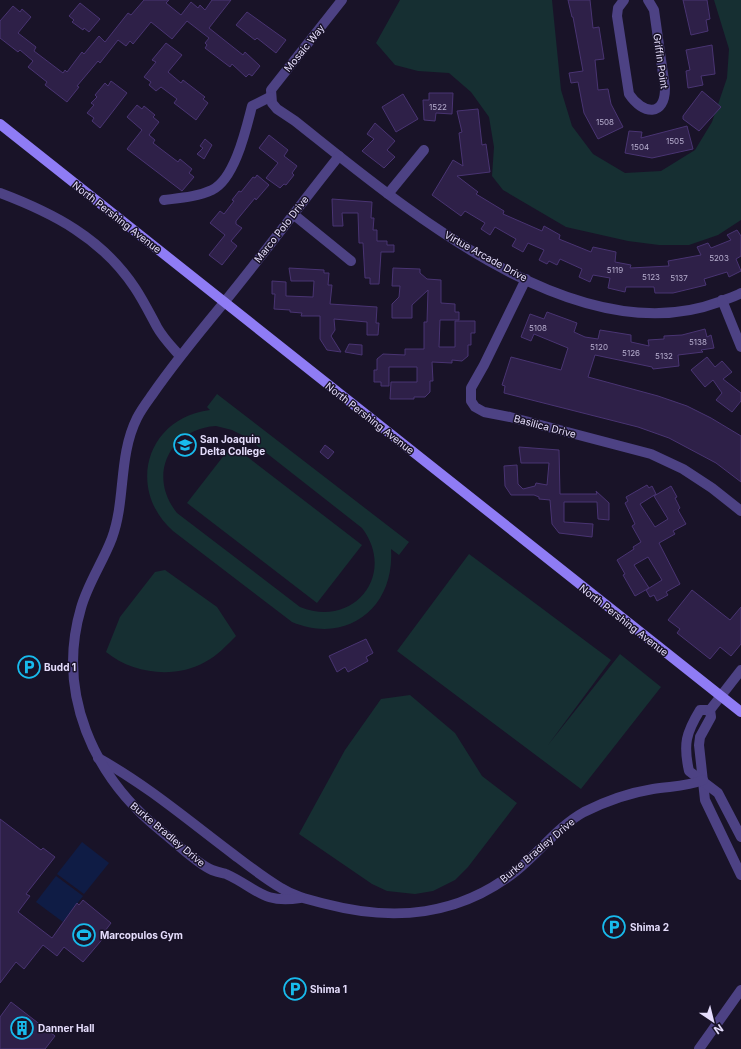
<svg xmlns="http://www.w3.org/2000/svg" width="741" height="1049" font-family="Inter,sans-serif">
<rect width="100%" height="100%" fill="#191328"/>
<g fill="#162f32" fill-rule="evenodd">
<path d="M400,0H552L561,90L572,126L593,154L625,173L661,171L695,150L712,122L727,78L729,49L714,0H741V220L718,235L689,245H659L628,241L566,227L503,190L492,176L494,147L489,117L471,92L449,73L418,71L395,65L376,43Z"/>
<path d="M217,394L409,542L399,555L391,549C395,608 347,645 292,622L173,531C126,489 146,418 210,410L207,407ZM216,426L232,430L246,437L362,528C397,574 354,629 300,607L177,513C147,476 169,429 216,426Z"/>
<path d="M232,445L362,545L317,603L187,503Z"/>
<path d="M469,554L611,660L548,745L620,654L661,687L581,789L397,651Z"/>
<path d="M165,570L217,607L236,636C227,645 217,656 205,662C175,679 133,674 106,652L120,617L155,572Z"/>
<path d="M410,695L455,733L482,776L517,803L468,867L455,880L433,891L415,894L387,891L372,884L299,834L345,750L381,699Z"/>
</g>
<g fill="#0f1c45">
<path d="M82,842L109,863L84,894L57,874Z"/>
<path d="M56,876L83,896L63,922L36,902Z"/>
</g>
<g fill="#2e2048" stroke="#493472">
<path d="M144,0H169L166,3L181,15L191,2L198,8L200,5L205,10L212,0H231L209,28L243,55L245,52L260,66L252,76L249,74L246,77L232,64L230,67L205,48L207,45L205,43L209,38L187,21L172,39L151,22L133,44L130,41L126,46L118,40L100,63L98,61L77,86L79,87L67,102L45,85L47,82L28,67L33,61L20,50L18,52L0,38V21L13,6L20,12L22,9L31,17L18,33L36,47L34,51L63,73L65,70L67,72L82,52L84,54L99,36L105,42L128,13L131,15Z"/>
<path d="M568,0H590L593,28L599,27L604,59L595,60L598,90L608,89L611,104L623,127L598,139L584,113L578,82L571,83L569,73L583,71L573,17H572Z"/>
<path d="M683,0H707L710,19L706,20L708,31L691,35Z"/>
<path d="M80,3L100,19L89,32L84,28L83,30L72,22L74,20L69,16Z"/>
<path d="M247,12L286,40L276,53L257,38L255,40L236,25Z"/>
<path d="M166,43L182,55L168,72L181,83L183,80L205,97L203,99L208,103L196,120L174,103L177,99L161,87L156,91L149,85L151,82L144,77L156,62L152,60Z"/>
<path d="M712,45L715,74L701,76L703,85L688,88L686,71L690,70L686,50Z"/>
<path d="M111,81L127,93L100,128L92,121L94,118L87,113L94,105L91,103L97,97L95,95L105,83L108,86Z"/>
<path d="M702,91L721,107L699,131L683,119V116Z"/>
<path d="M429,93H453L452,114L436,113L435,121L424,120L423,100H429Z"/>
<path d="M403,94L418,119L396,132L382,107Z"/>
<path d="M137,105L142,109L144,106L155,115L153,117L159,122L149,135L155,140L153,143L178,162L180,159L192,169L189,173L194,177L182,191L127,149L142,130L127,117Z"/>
<path d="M478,109L482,145L486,144L490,172L457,176L478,192L476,194L504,211L503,214L542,231L544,226L560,235L559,239L591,252L593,247L616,252L615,262L631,265L630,268L669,266L668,261L701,255L697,247L708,243L711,248L731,240L727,235L737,230L741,236V256L736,259L741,271L729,277L727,272L704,279L706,285L673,293H655L654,287H626L625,292L608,288L610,278L593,275L590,282L579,277L582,269L560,259L557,265L549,261L547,264L539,260L544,250L528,243L523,252L512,246L516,239L495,227L490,235L481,229L485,223L465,211L461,216L432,195L453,160L463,166L459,133L462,132L457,111Z"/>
<path d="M375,123L395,141L387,150L395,157L384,168L362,151L374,139L367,134Z"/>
<path d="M687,126L693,149L652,158L625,153L629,131L642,132L641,138Z"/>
<path d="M269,135L288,150L284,156L297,166L292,173L294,175L286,185L284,184L280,188L266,178L278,163L259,148Z"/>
<path d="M205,139L212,145L204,159L197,154L203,148L200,146Z"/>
<path d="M257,175L269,185L256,200L255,198L236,221V224L242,228L231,241L237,246L222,265L209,255L225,235L210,223L220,211L224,214L234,201L232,200L239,191L241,192L253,177L255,178Z"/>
<path d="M332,199L372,202L371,218H374L373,230H377V241H387V245H394V252H381L379,284H370V278H365L363,243H359L358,213H342L343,226H333Z"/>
<path d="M289,268L324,270V273H329L328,285H332L330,304L377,307L376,323H379L378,335H367V322L334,319L335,330L331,336L341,352L327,350L320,339V316H301L302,313L290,312V310L274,309L275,294H272V281L286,282V296L313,297L314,281H291Z"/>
<path d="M393,268L420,269V273L427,279L441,280V303L455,304V312H459V320H440L439,347H455V321H475V333H471V345H468V356L462,361L452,360V363L432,362L433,381H430V392L425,397H414V399H390L391,382H417V367H389V386H381V382H374V370H377V359L383,354L405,355V349H424V322H427L428,290L412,305V318H392V304L399,297L400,286H392Z"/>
<path d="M547,312L577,323L574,332L585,337L598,339L600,330L631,335V342L649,346L648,340L664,339V336L682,335L705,329L707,337L711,335L714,348L701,350L703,352L678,355L679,366L653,369L652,367L595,355L588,377L658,396L687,406L711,418L741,436V482L716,463L669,438L638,427L504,393L505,386L502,385L511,357L561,370L568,348L534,334L531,341L521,337L530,314L544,319Z"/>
<path d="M349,344L362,345V355L345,352Z"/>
<path d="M707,357L715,367L722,361L732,372L723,379L741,393V401L732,412L716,400L722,393L713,380L705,387L691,370Z"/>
<path d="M325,445L334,452L328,459L320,452Z"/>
<path d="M519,447L559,450L560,494H597L596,491L609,503V520L598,519L597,502H564V522L593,524L592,537L559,533L552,524L550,500L539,499V497L534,495H511L505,486L504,466L517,465L518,484L523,489L535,486L536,483L547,485L549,463H521Z"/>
<path d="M647,485L649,488L652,486L656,494L640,504L655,527L668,519L654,496L671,486L677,497L675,498L680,508L678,510L686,524L673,531L675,534L659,543L680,584L666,592L668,595L657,601L654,595L650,597L646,590L662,580L648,557L634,565L649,588L635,596L623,575L625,574L617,560L634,549L633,547L641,542L632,526L635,524L625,503L628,501L626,497Z"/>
<path d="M692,590L730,620L741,607V644L731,656L720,647L710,659L677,633L680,629L668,620Z"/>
<path d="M366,639L373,653L366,657L368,661L348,672L345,667L337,672L329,656Z"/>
<path d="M0,819L41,850L43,848L55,857L26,894L30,896L18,912L52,938L77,903L79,905L83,900L111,923L105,931L107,933L100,942L83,962L64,947L57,956L43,945L24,969L16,962L0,983Z"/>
<path d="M11,1002L55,1036L45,1049H0V1017Z"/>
</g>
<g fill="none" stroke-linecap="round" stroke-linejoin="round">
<g stroke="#4d4284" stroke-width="10">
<path d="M342,0L271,90L272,103L277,109L295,121C400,204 575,356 719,302C726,299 734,297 741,293"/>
<path d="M624,0L618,8L617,16L629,94C643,115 665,117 665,88L654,10L648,0"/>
<path d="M0,193C53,213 102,238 135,288C143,300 150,314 157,327C163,338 172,347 180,356"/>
<path d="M388,194L424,150"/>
<path d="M164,200C180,198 197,197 212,190C235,179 246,129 252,106L270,97"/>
<path d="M293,214L351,261"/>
<path d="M526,279L484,365L471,388V401L475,407L484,412L510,417L651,454L683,469L712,488L741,511"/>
<path d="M722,300L741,347"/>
<path d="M710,710L711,717L700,737L699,745L705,800L741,875"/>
<path d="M710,710H700C686,733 683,744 689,771L718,793L741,837"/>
<path d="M710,710L741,670"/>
<path d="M98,758C147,785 189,821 233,854C249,866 264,878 281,888C295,897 310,900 326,904C395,922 459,916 516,871C540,852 557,827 584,812C606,801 628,793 653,789C670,786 686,787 703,780"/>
<path d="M300,898C262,904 257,888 226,874C222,873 217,872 212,870C197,864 174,841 160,830C93,776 56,693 81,608C88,583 103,562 112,538C126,500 118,456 137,418C141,410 147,402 152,395C174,363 198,334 222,305C262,256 300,205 339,156"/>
<path d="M699,1049L741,990"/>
</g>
<path stroke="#8f7cf5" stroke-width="10" d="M0,124L741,712"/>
</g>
<defs>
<g id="university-ring" transform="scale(1.15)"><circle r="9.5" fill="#191328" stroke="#18bbed" stroke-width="1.5"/><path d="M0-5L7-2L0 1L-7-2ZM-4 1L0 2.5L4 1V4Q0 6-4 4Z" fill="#18bbed"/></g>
<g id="parking-ring" transform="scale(1.15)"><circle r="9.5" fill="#191328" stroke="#18bbed" stroke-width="1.5"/><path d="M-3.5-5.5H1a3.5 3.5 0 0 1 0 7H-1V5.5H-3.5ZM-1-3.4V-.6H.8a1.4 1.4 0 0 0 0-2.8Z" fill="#18bbed"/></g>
<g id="stadium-ring" transform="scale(1.15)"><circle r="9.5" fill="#191328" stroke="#18bbed" stroke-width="1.5"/><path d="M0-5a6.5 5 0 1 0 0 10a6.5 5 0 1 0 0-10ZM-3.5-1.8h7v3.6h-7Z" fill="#18bbed"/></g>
<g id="building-ring" transform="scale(1.15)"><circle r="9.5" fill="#191328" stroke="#18bbed" stroke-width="1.5"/><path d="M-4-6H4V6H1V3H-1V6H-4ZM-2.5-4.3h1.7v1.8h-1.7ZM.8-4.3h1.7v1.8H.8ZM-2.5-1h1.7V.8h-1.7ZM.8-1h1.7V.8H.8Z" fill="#18bbed"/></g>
</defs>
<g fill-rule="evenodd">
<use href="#university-ring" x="185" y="445"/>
<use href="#parking-ring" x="29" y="667"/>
<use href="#parking-ring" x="614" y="927"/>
<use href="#stadium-ring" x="84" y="935"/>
<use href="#parking-ring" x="295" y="989"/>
<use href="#building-ring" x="22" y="1028"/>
</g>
<g text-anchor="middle" stroke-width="3" stroke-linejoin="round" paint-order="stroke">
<g font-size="8" fill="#b7aecf">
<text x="438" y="110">1522</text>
<text x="605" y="125">1508</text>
<text x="675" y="144">1505</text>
<text x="640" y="150">1504</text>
<text x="719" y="261">5203</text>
<text x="615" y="273">5119</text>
<text x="651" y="280">5123</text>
<text x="679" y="281">5137</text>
<text x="538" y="331">5108</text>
<text x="698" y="345">5138</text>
<text x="599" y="350">5120</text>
<text x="631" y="356">5126</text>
<text x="664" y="359">5132</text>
</g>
<g font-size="10" fill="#e5ddfc" stroke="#191328">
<text transform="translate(304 48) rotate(-51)" y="4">Mosaic Way</text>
<text transform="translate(661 61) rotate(82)" y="4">Griffin Point</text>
<text transform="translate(117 217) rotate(38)" y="4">North Pershing Avenue</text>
<text transform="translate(281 229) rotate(-52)" y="4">Marco Polo Drive</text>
<text transform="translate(486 256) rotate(29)" y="4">Virtue Arcade Drive</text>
<text transform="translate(370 418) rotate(38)" y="4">North Pershing Avenue</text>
<text transform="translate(545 426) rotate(15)" y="4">Basilica Drive</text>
<text transform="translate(624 620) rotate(38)" y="4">North Pershing Avenue</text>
<text transform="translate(168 834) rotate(40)" y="4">Burke Bradley Drive</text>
<text transform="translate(537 850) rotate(-40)" y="4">Burke Bradley Drive</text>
</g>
<g font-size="10" font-weight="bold" fill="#e5ddfc" stroke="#191328" text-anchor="start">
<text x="200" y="443">San Joaquin<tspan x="200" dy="12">Delta College</tspan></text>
<text x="44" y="671">Budd 1</text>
<text x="630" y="931">Shima 2</text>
<text x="100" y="939">Marcopulos Gym</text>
<text x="310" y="993">Shima 1</text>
<text x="38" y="1032">Danner Hall</text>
</g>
</g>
<g transform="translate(713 1021) rotate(145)" stroke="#191328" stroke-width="3" paint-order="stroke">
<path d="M0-3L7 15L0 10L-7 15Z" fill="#e5ddfc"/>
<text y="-6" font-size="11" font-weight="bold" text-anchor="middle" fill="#e5ddfc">N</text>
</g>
</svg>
